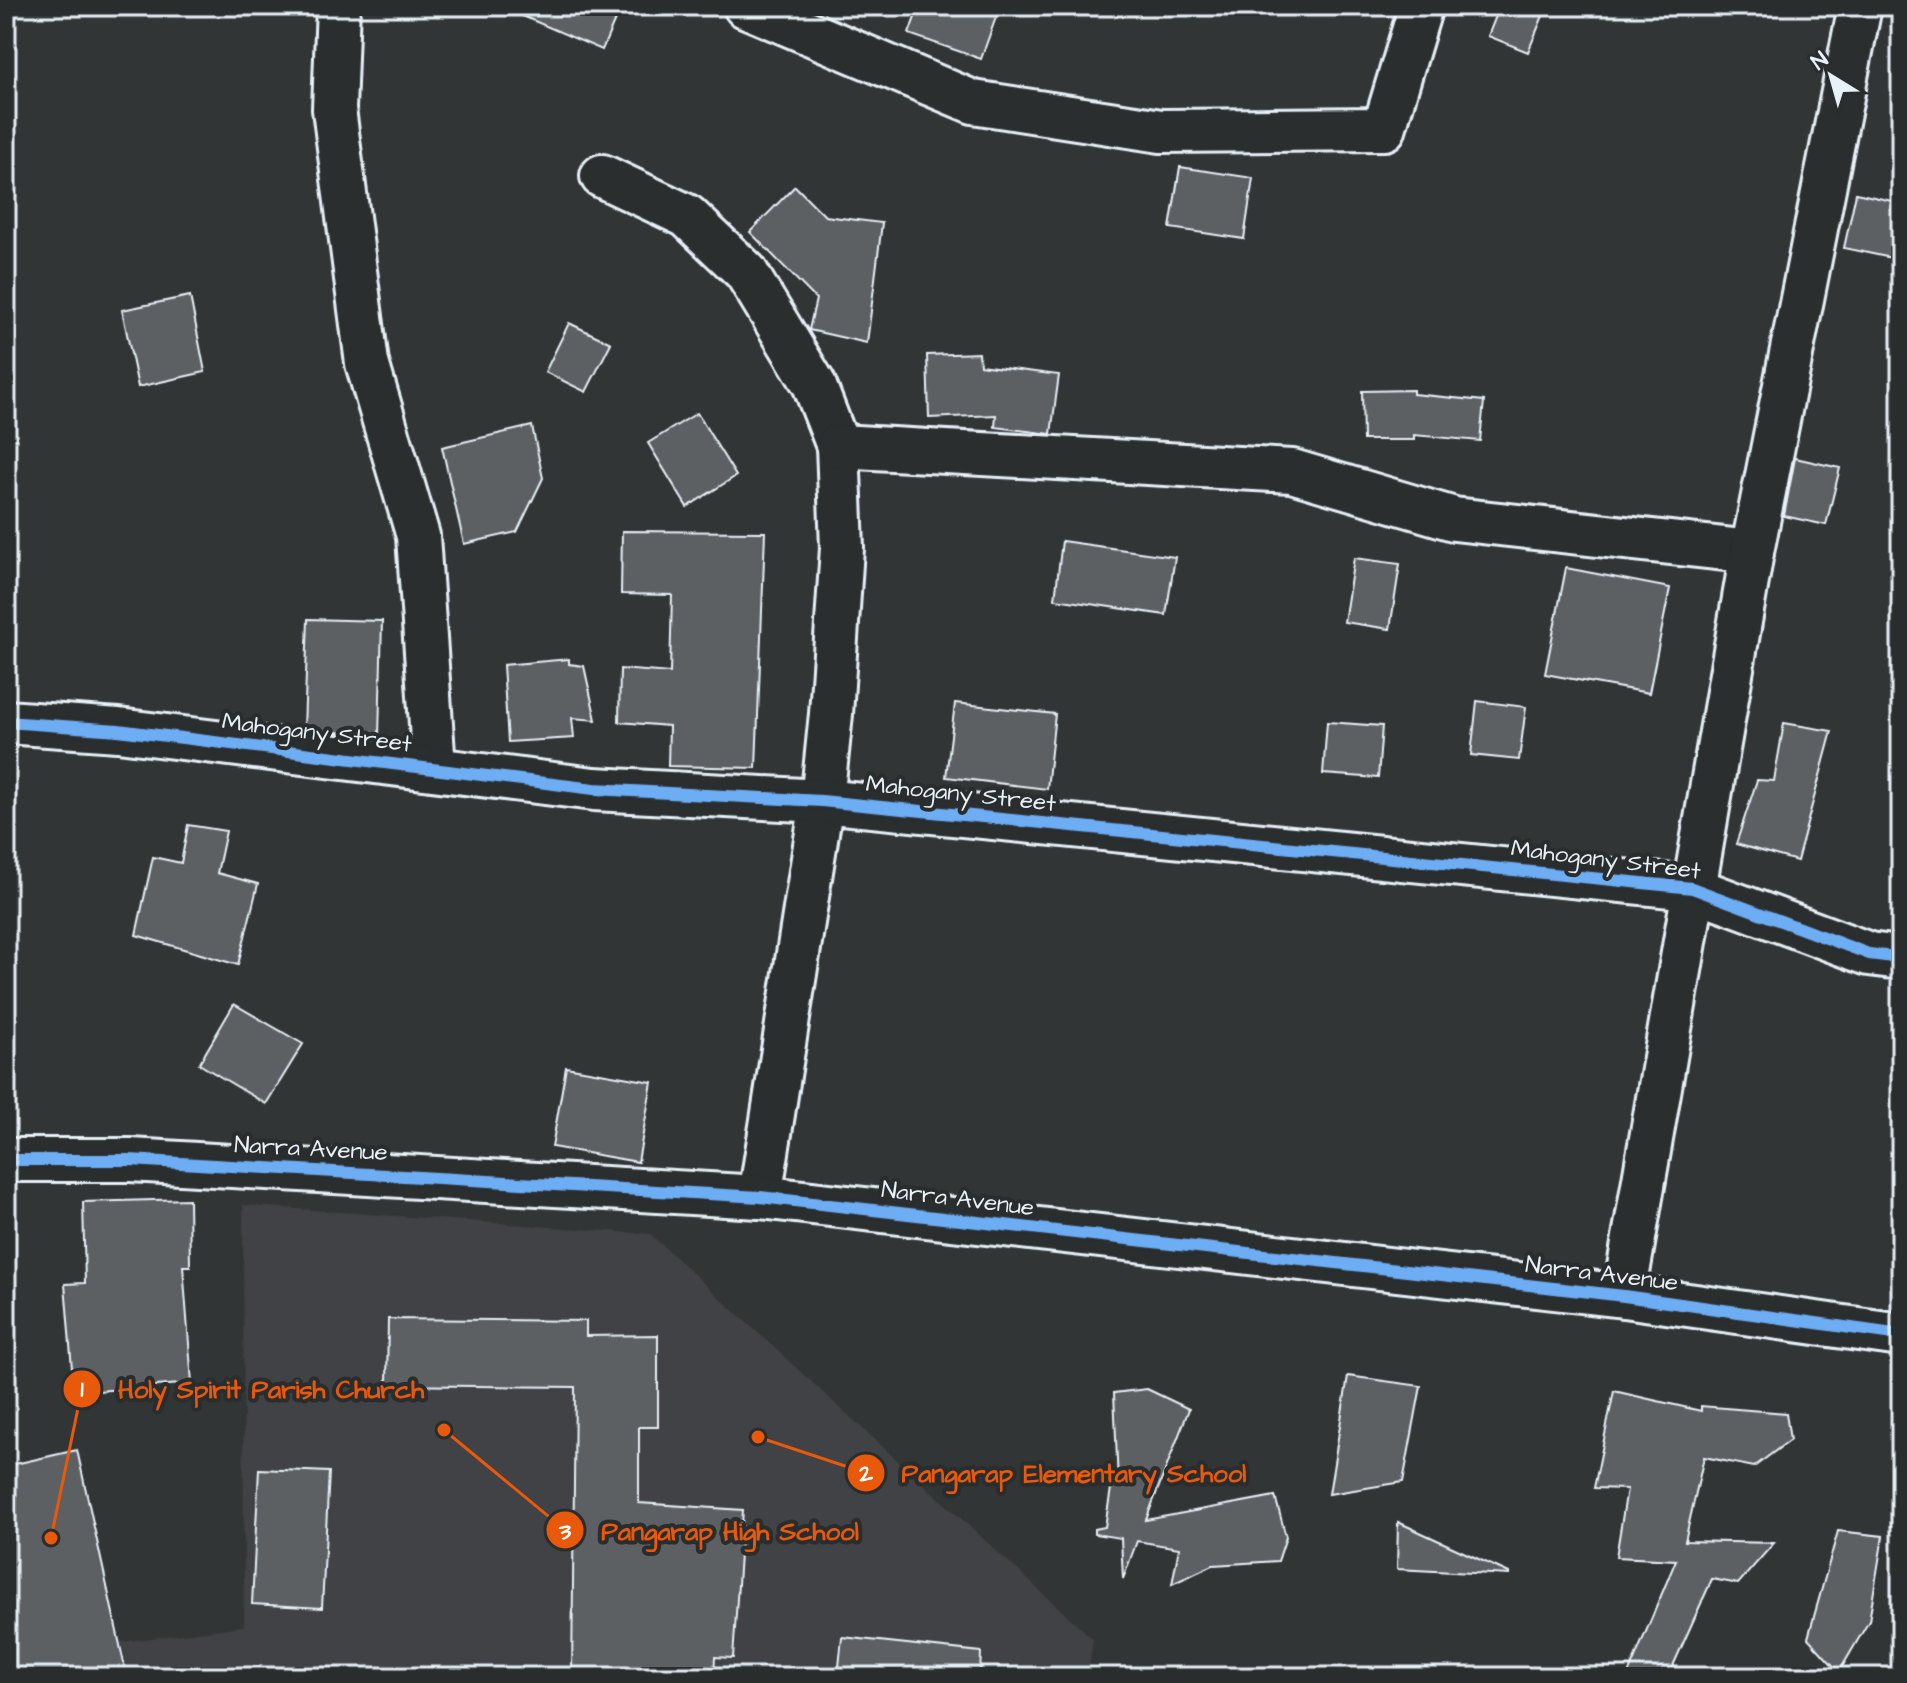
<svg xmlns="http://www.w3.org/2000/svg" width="1907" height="1683" font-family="'Architects Daughter',sans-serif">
<rect width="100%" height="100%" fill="#323536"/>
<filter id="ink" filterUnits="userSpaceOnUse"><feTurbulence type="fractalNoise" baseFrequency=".0125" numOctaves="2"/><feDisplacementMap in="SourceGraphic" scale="16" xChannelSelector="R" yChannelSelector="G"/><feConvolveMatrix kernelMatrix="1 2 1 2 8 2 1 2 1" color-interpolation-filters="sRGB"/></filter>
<g filter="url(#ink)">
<path fill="#3f4244" d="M243,1205L650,1234L1093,1639L1088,1677H6V1657L244,1626Z"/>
<g fill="#5c6063" stroke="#e8f1f8" stroke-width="2">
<path d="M499,6H621L602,50Z"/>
<path d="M919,6H1000L981,59L909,34Z"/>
<path d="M1500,6H1547L1528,52L1488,36Z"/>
<path d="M1180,167L1253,178L1244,239L1170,228Z"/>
<path d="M795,186L825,216L882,223L867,343L809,330L816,299L750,232Z"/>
<path d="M1856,193L1901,203V260L1844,248Z"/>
<path d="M190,296L205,372L138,387L122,310Z"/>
<path d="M569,323L611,343L586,392L545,372Z"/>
<path d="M979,353L980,365L1059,375L1051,434L995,427L996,415L929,418L927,355Z"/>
<path d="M1413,390V394L1484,401L1480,441L1414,435V440H1363L1362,391Z"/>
<path d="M697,413L736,476L687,507L648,443Z"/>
<path d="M532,426L543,478L517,532L464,544L442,447Z"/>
<path d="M1795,458L1840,468L1826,525L1784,516Z"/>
<path d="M622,531L765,532L756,768L668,766L669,726L619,722L620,669L670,673L672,595L621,594Z"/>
<path d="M1062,541L1175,557L1166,615L1055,599Z"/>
<path d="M1354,558L1400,564L1390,629L1344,622Z"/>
<path d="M1566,568L1670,588L1649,693L1545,674Z"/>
<path d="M308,619L382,621L379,736L304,729Z"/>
<path d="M569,659V664L584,666L596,720L572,718L574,738L508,742L503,665Z"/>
<path d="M1477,701L1526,707L1519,760L1471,755Z"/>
<path d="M955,703L1055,714L1047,789L946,777Z"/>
<path d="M1327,722L1382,726L1378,778L1323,774Z"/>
<path d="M1784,723L1832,731L1797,861L1736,844L1757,780L1774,781Z"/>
<path d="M188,825L226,831L217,873L258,884L238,965L136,935L153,857L181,863Z"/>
<path d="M234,1004L303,1044L266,1104L199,1064Z"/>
<path d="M566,1067L652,1082L638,1162L552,1147Z"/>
<path d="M189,1199L190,1266H183L192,1383L74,1393L65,1284L85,1283L83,1202Z"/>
<path d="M388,1319L586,1321V1336L658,1335V1427H639V1503L743,1510L733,1658L715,1657L714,1677H572L575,1387L387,1385Z"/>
<path d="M1348,1376L1421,1386L1403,1482L1329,1494Z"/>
<path d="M1147,1389L1189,1409L1146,1520L1275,1496L1286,1537L1278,1561L1213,1565L1172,1584L1179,1548L1137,1541L1123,1579L1121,1538L1094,1534V1529L1105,1527L1112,1482L1118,1483L1114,1393Z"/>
<path d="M1614,1391L1701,1411V1406L1786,1413L1790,1440L1754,1467L1704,1457L1685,1541L1774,1543L1738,1584L1712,1579L1668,1677H1627L1676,1560L1616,1557L1627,1489L1594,1488Z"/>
<path d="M77,1450L127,1677H6V1466Z"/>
<path d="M259,1469L329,1472L322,1608L252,1604Z"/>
<path d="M1398,1522L1509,1573V1575L1397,1569Z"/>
<path d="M1838,1531L1883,1536L1869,1621L1839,1672L1808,1638Z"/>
<path d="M842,1637L981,1652L980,1677H838Z"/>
</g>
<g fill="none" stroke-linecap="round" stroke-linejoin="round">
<g stroke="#e8f1f8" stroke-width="48">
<g id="street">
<path d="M338,6L334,109L367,363L418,536L434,768"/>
<path d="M745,6L973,102L1161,131L1384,129L1421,6"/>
<path d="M602,176L687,216L746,272L814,384L838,446L842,548L831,714L822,801L760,1197"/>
<path d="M838,446L1292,471L1454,519L1752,552"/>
<path d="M6,722L118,730L594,789L822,801L1692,888L1869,954L1901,958"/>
<path d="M6,1160H130L760,1197L1624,1296L1901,1335"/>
<path d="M1624,1296L1752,552L1860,6"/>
</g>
</g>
<use href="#street" stroke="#2a2d2e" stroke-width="42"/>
<g stroke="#2a2d2e" stroke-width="17">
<g id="cycleway">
<path d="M6,722L118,730L594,789L822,801L1692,888L1869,954L1901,958"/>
<path d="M6,1160H130L760,1197L1624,1296L1901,1335"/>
</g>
</g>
<use href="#cycleway" stroke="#6dadf4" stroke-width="12"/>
</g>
</g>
<g text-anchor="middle" stroke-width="8" stroke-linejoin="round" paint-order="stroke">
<g font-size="24" fill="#e8f1f8" stroke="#2a2d2e">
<text transform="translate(317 732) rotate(7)" y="8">Mahogany Street</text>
<text transform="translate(961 793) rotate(6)" y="8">Mahogany Street</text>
<text transform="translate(1606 859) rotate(7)" y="8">Mahogany Street</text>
<text transform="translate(311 1148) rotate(3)" y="8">Narra Avenue</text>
<text transform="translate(958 1198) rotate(7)" y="8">Narra Avenue</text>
<text transform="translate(1602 1273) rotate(7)" y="8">Narra Avenue</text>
</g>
</g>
<path fill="none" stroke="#e8590c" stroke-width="3" d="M51 1538L82 1389M758 1437L866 1473M444 1430L565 1530"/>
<g fill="#e8590c" stroke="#2a2d2e" stroke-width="3">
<circle cx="51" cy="1538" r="8"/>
<circle cx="758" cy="1437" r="8"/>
<circle cx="444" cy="1430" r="8"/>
<circle cx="82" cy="1389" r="20"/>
<circle cx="866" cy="1473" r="20"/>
<circle cx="565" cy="1530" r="20"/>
</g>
<g font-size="24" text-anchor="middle" font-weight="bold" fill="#fff">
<text x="82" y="1397">1</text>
<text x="866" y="1481">2</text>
<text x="565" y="1539">3</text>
</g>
<g font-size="26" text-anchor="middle" font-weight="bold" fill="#e8590c" stroke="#2a2d2e" stroke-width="8" stroke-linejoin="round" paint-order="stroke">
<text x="271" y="1398">Holy Spirit Parish Church</text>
<text x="1074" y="1482">Pangarap Elementary School</text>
<text x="730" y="1540">Pangarap High School</text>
</g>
<rect width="1907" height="1683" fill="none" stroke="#2a2d2e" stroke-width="32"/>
<rect x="16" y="16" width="1875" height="1651" fill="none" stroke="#e8f1f8" stroke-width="3" filter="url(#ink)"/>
<g transform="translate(1831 76) rotate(323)" stroke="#2a2d2e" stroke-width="6" paint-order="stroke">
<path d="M0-6L14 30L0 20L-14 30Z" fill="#e8f1f8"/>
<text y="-12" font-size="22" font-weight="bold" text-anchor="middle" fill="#e8f1f8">N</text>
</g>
</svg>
